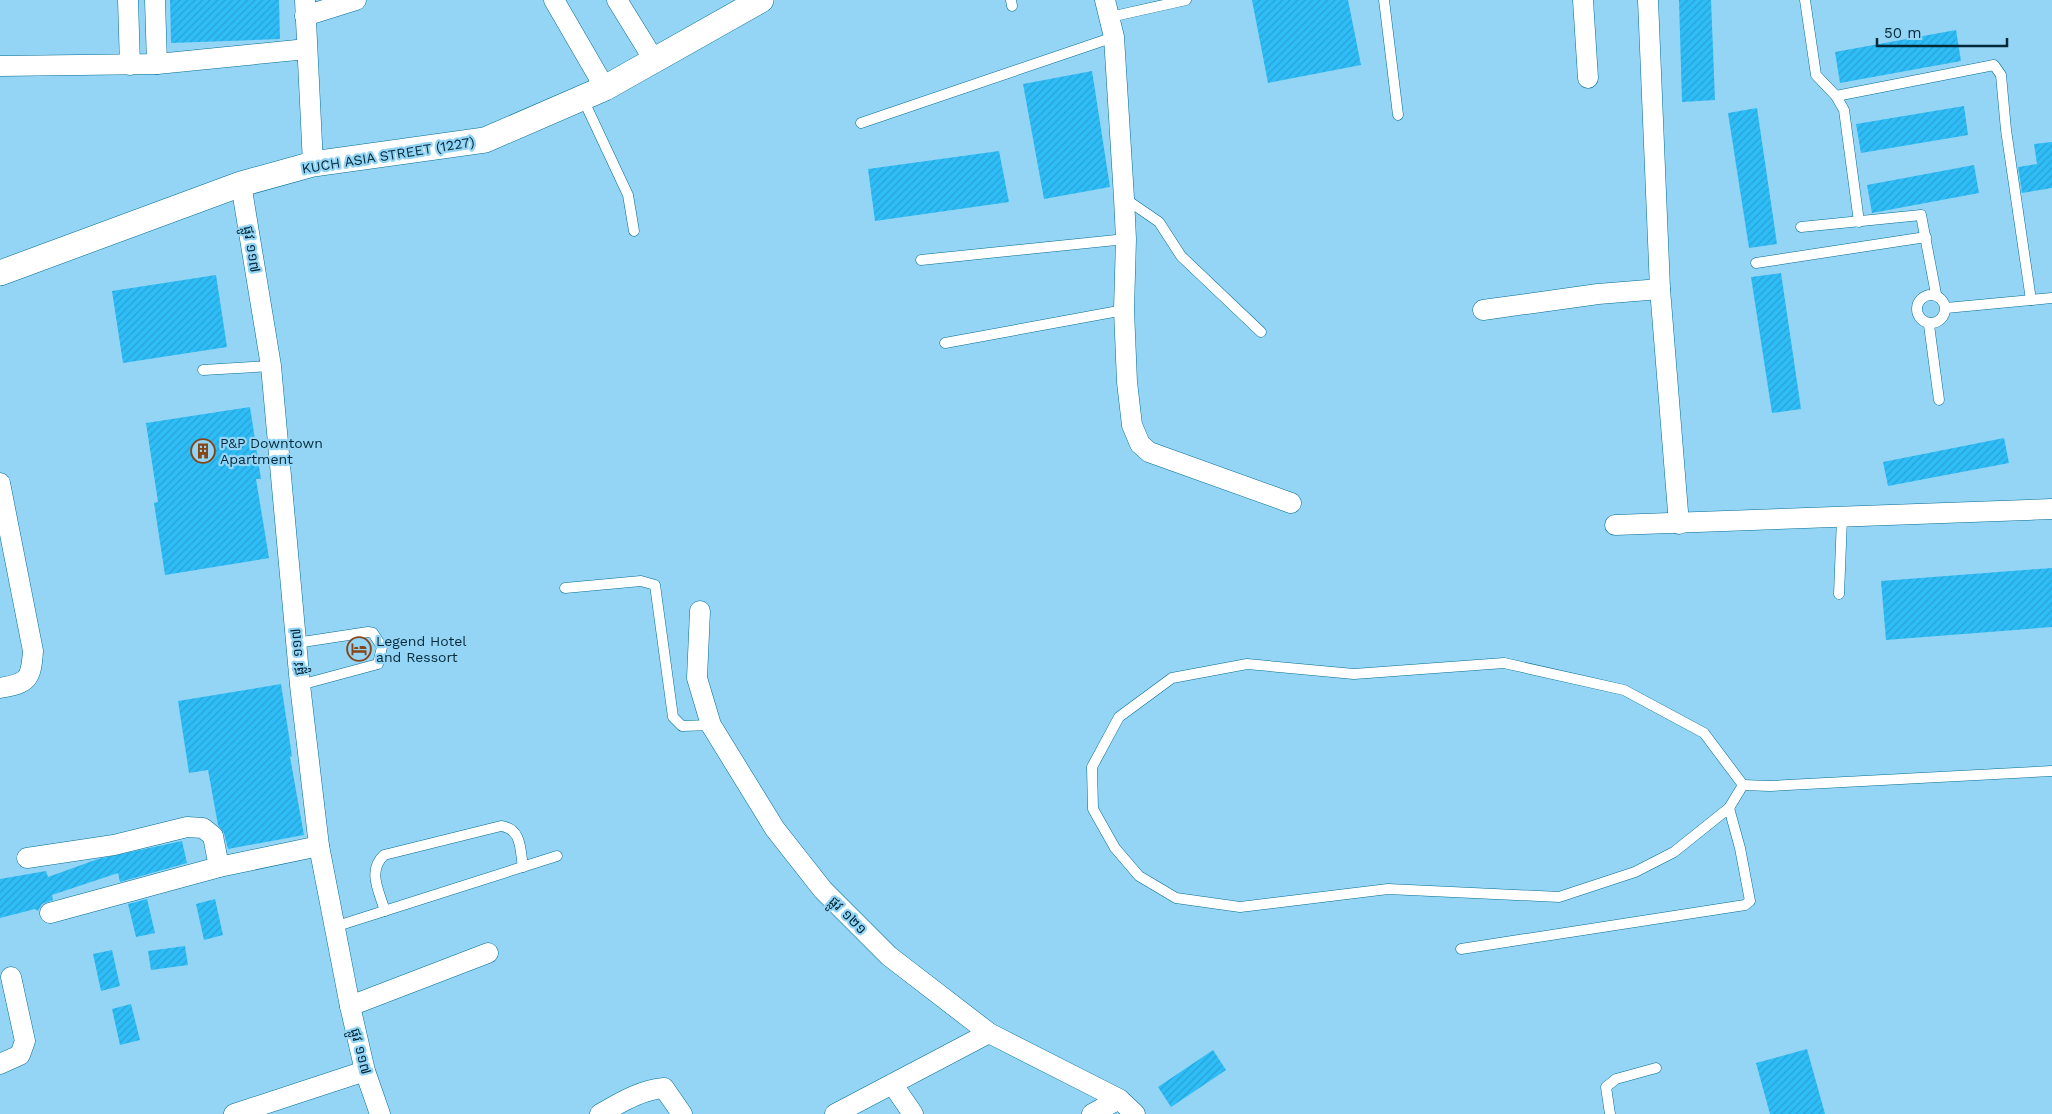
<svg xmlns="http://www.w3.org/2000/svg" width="2052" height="1114" font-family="'Work Sans','Noto Sans Khmer',sans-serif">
<defs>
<pattern id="building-hatch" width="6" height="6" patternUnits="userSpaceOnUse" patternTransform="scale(1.25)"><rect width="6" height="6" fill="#2fbdf7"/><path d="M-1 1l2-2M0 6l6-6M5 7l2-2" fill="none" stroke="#28a2d4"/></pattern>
</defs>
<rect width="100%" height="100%" fill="#94d5f6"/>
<g fill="url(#building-hatch)">
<path d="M170,0H279L280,39L171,43Z"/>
<path d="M1252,0H1348L1361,65L1268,83Z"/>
<path d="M1679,0H1711L1715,100L1682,102Z"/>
<path d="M1956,30L1961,61L1840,83L1835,52Z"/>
<path d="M1092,71L1110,187L1044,199L1023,84Z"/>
<path d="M1964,106L1968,135L1861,153L1856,124Z"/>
<path d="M1757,108L1777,244L1749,248L1728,113Z"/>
<path d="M2052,142V188L2022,193L2018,167L2037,164L2034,144Z"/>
<path d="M999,151L1009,202L875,221L868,169Z"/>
<path d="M1974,165L1979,193L1872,213L1867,185Z"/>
<path d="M1781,273L1801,409L1772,413L1751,277Z"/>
<path d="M216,275L227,347L123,363L112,291Z"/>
<path d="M250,407L261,479H256L269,558L165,575L154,503L158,502L146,423Z"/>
<path d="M2004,438L2009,463L1888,486L1883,462Z"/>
<path d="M2052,568V627L1886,640L1881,581Z"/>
<path d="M281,684L292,756L290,757L304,835L228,849L224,833L218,825L208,770L189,773L178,701Z"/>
<path d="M182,841L187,863L120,882L118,873L52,895L53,900L42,904L38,911L35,909L0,918V879L46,871L48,877L98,859Z"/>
<path d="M147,899L155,933L136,937L128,904Z"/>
<path d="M215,899L223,935L204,940L196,904Z"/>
<path d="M185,946L188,965L151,970L148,951Z"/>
<path d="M112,950L120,986L101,991L93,954Z"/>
<path d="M131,1004L140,1040L120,1045L112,1009Z"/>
<path d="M1807,1049L1825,1114H1770L1756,1063Z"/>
<path d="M1213,1050L1226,1070L1171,1107L1158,1087Z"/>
</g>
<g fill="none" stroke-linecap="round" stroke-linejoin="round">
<g stroke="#036d92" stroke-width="11">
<g id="service">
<path d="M1011,0L1012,6"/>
<path d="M1384,0L1398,115"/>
<path d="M1805,0L1816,75L1836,96L1844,110L1859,222"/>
<path d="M1110,17L1186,0"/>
<path d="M1836,96L1994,65L2001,75L2006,130L2031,300"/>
<path d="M583,99L628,195L634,231"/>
<path d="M861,123L1114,37"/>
<path d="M1124,198L1159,222L1181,256L1261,332"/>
<path d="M1801,227L1921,215L1936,294"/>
<path d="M921,260L1126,239"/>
<path d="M1756,263L1926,237"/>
<circle cx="1931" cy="309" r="14"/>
<path d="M1946,308L2052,298"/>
<path d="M1929,325L1939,400"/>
<path d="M945,343L1124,310"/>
<path d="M203,370L271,366"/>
<path d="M565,588L641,581L655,585L673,717L682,726L711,725"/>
<path d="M1839,594L1842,518"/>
<path d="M296,643L368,632L373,633L382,647L378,664L300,685"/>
<path d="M1504,663L1624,690L1704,733L1743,785L1729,808L1674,852L1635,872L1559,897L1388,889L1240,907L1176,898L1139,876L1115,848L1093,809L1092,767L1119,717L1172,678L1247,664L1354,674Z"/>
<path d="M1743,785L1770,786L2052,771"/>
<path d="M385,911C379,891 367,871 384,855L501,826C522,829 520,849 523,867"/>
<path d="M334,927L557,856"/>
<path d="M1461,949L1745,905L1750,901L1740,848L1729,808"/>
<path d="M1610,1114L1606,1087L1616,1079L1656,1068"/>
</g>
</g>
<g stroke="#036d92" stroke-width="21">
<g id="minor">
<path d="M128,0L130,65"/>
<path d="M155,0L157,64"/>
<path d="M305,0L313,164"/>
<path d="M554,0L605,88"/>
<path d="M617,0L654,60"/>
<path d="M1105,0L1114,37L1124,198L1126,239L1124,310L1127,382L1132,425L1140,444L1149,452L1291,503"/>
<path d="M1583,0L1588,78"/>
<path d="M1648,0L1660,289L1679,524"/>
<path d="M305,16L356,0"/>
<path d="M0,66L157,64L307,49"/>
<path d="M241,184L271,366L300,685L319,846L350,1006L365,1071L380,1114"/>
<path d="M1483,310L1598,294L1660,289"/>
<path d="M0,483L33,651C31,680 28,683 0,688"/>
<path d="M1615,525L2052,509"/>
<path d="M700,611L697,678L711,725L775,829L823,890L889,956L989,1033L1119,1099L1135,1114"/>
<path d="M27,858L114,845L187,827L203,828L213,836L219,867"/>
<path d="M50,913L219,867L319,846"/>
<path d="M350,1006L488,953"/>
<path d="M0,1064L20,1055L25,1041L11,977"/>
<path d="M893,1085L913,1114"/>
<path d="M234,1114L365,1071"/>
<path d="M600,1114C620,1103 640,1090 664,1088L682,1114"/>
<path d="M835,1114L989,1033"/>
<path d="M1092,1114L1119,1099"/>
</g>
</g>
<g stroke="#036d92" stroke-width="26">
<path id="tertiary" d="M0,273L241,184L313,164L485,140L605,88L761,0"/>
</g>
<use href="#service" stroke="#fff" stroke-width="10"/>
<use href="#minor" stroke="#fff" stroke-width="20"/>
<use href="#tertiary" stroke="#fff" stroke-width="25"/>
</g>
<defs>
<g id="building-ring" transform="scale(1.25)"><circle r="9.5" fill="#94d5f6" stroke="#874415" stroke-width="1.5"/><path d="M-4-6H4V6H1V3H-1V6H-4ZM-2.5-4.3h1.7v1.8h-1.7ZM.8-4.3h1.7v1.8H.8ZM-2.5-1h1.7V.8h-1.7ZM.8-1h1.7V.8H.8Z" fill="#874415"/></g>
<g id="hotel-ring" transform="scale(1.25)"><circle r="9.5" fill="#94d5f6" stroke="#874415" stroke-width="1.5"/><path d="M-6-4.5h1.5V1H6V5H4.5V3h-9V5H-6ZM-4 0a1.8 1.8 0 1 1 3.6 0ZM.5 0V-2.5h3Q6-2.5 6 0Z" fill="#874415"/></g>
</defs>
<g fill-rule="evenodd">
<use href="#building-ring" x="203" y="451"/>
<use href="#hotel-ring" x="359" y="649"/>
</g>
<g text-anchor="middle" stroke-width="4.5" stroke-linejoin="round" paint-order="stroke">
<g font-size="14" fill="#032838" stroke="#94d5f6">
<text transform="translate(388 155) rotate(-9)" y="5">KUCH ASIA STREET (1227)</text>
<text transform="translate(252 249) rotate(81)" y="5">ផ្លូវ ១១៧</text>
<text transform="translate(297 652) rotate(-95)" y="5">ផ្លូវ ១១៧</text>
<text transform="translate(848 915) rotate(45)" y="5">ផ្លូវ ១២១</text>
<text transform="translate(361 1051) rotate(76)" y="5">ផ្លូវ ១១៧</text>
</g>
<g font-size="14" fill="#032838" stroke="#94d5f6" text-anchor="start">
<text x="220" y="448">P&amp;P Downtown<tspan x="220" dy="16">Apartment</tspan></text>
<text x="376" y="646">Legend Hotel<tspan x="376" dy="16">and Ressort</tspan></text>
</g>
</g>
<path d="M1877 38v8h130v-8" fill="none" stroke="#032838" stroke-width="2.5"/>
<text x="1884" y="38" font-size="15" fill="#032838" stroke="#94d5f6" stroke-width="4" paint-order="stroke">50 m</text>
</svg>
